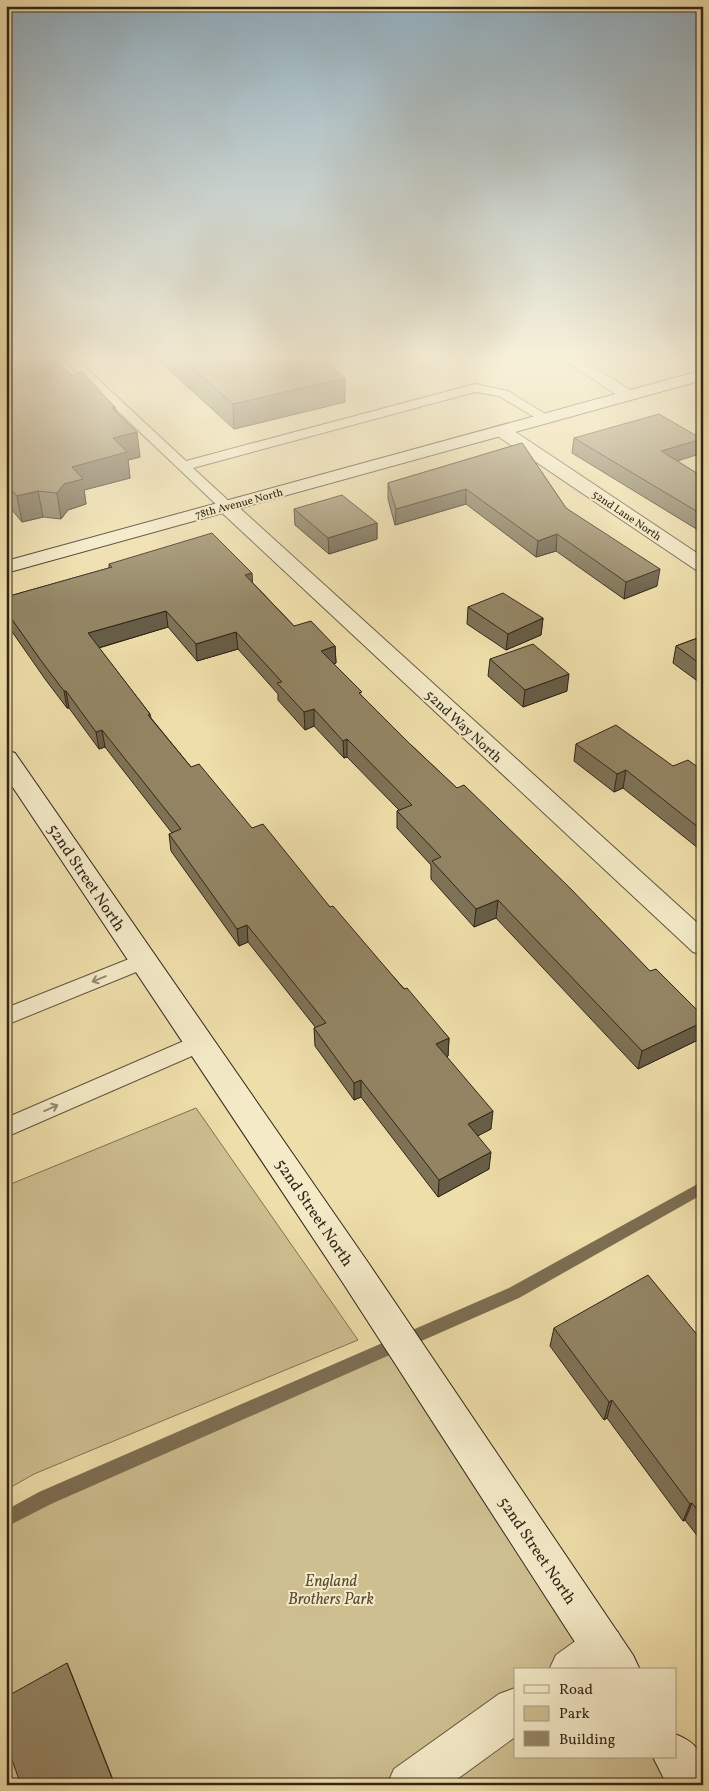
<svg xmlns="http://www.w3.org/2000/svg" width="709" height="1791" font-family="Vollkorn,serif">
<rect width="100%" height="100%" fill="#eedeaa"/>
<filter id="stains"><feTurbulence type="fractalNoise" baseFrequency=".004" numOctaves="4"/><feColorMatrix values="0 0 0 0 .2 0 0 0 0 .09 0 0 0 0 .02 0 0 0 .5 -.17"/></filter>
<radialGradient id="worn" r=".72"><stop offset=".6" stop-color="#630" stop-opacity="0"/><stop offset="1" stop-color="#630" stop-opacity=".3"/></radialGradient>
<g fill="#cebf91" stroke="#807254">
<path d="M196,1108L358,1340L34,1474L6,1490V1186Z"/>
<path d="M404,1347L618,1670H515V1757H675L695,1785H6V1520L45,1498Z"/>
</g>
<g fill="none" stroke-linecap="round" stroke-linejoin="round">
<path fill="#7c6e52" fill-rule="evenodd" d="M703,1181V1194L519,1298L51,1504L6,1527V1510L39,1492L509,1288Z"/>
<g stroke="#60533c" stroke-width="2">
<g id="lane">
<path d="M59,355H72L186,461L475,384L508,391L552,418L546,422L541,421L499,396L475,392L193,468L231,503L233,506L226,510L221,509Z"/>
<path d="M144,953L151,956L154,961L151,966L6,1025V1008Z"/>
<path d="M200,1034L208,1037L211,1043L208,1049L6,1137V1118Z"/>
</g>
</g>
<g stroke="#60533c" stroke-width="2">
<g id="street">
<path d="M556,355H575L638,395L635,399H623Z"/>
<path d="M502,426L508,427L703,557V572L696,570L496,435L493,431L496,427Z"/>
<path d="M226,500L233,502L703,928V955L693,952L219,510L216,506L219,502Z"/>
<path d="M603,1626L618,1632L624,1647L618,1662L608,1670H549L556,1655L588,1632Z"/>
<path d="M515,1688V1737L449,1785H387L394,1769L499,1694Z"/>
</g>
</g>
<g stroke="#312518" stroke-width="2">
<g id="secondary">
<path d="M703,370V380L6,573V561Z"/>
<path d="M6,750L15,753L367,1261L633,1655L640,1670H593L343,1283L6,777Z"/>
<path d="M675,1734C703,1745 703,1757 703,1785H667L653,1757H675Z"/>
</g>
</g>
<use href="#lane" fill="#f4eac8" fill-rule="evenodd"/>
<use href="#street" fill="#f4eac8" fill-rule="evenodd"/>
<use href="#secondary" fill="#f4eac8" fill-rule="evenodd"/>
</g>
<g fill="#7e7256" stroke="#312518">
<path d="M156,355H315L345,402L234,429L156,358Z"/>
<path d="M6,360L71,375L115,407L116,411L140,457L128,460L130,478L84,490L86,504L68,510L61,519L43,517L22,522L12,510L6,511Z"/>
<path d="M574,438L702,439L699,454L677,461L703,477V533L572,453Z"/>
<path d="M522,443L566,508L657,586L624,599L556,551L536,557L466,504L395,525L388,499V483Z"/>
<path d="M294,509L377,523V539L329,554L295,525Z"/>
<path d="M109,564L253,583L294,626L335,646L336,663L334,664L362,696L410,744L650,971L703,1016V1035L702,1038L638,1069L496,918L474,927L431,879V865L397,828V811L399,810L347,757L344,758L314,726L305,730L278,700V694L238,649L197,661L168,627L99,648L150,714L151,718L191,767L330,907L449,1038L448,1056L447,1057L491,1129L477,1136L489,1169L438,1197L361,1097L354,1100L315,1046L314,1028H316L248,942L239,946L171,851L169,834L172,833L105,747L99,749L69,708H67L45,679L6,623V597L109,568Z"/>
<path d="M468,607L543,618L541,635L506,650L467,624Z"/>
<path d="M703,636V685L673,663L676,646Z"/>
<path d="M490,659L567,691L523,707L488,676Z"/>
<path d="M576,744L673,766L703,771V852L623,788L614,792L574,761Z"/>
<path d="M554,1328L703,1342V1543L685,1520L683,1521L607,1418L604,1420L550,1346Z"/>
</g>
<g fill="#675d46" stroke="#312518">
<path d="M345,378V402L234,429L233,404Z"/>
<path d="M137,432L140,457L128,460L130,478L84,490L86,504L68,510L61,519L57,493L72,467L113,438Z"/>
<path d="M702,439L699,454L658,467L661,451Z"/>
<path d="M6,484H7L12,510L6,511Z"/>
<path d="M466,489V504L395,525L396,509Z"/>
<path d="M38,491L43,517L22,522L17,496Z"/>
<path d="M377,523V539L329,554L328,538Z"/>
<path d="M557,534L556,551L536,557L538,541Z"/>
<path d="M660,569L657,586L624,599L626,582Z"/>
<path d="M252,573L253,589L245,575Z"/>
<path d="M166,611L168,627L91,650L88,633Z"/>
<path d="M543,618L541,635L506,650L508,634Z"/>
<path d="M236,632L238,649L197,661L196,644Z"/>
<path d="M335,646L336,663L322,668L321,651Z"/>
<path d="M569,674L567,691L523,707L525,690Z"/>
<path d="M64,691H66L69,708H67Z"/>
<path d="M314,709V726L305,730L304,712Z"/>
<path d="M102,730L105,747L99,749L96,732Z"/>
<path d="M347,739V757L344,758L343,741Z"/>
<path d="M626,770L623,788L614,792L617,774Z"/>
<path d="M498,900L496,918L474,927L476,909Z"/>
<path d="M247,925L248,942L239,946L237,929Z"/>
<path d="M703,1022L702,1038L638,1069L642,1051Z"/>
<path d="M449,1038L448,1056L435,1062L436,1044Z"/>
<path d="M361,1080V1097L354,1100V1083Z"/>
<path d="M493,1111L491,1129L466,1142L468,1124Z"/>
<path d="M491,1152L489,1169L438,1197L439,1180Z"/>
<path d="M612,1400L607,1418L604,1420L609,1402Z"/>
<path d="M692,1503L685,1520L683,1521L690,1504Z"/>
<path d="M67,1663L72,1675L115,1785H108Z"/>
</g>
<g fill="#938564" stroke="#312518">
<path d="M32,355H50L71,375L82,372L115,407L112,408L137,432L113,438L127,452L72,467L83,479L64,484L57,493L38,491L17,496L6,484V360Z"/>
<path d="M177,355H315L345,378L233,404Z"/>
<path d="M659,414L702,439L661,451L703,477V515L574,438Z"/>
<path d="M522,443L566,508L660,569L626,582L557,534L538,541L466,489L396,509L388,483Z"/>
<path d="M342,495L377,523L328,538L294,509Z"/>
<path d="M212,533L252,573L245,575L294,626L311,621L335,646L321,651L362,692L359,693L410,744L457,788L464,785L570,888L650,971L656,969L703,1016V1022L642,1051L498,900L476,909L432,861L441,857L397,811L412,805L347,739L343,741L314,709L304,712L277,683L282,682L236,632L196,644L166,611L88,633L150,714L148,715L191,767L199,764L252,828L263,824L330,907L333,906L404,989L407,988L449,1038L436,1044L493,1111L468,1124L491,1152L439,1180L361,1080L354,1083L314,1028L326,1023L247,925L237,929L169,834L181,829L102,730L96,732L66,691H64L42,662L6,611V597L112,567L109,564Z"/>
<path d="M503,593L543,618L508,634L468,607Z"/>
<path d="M703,636V666L676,646Z"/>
<path d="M533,644L569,674L525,690L490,659Z"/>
<path d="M616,725L673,766L688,760L703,771V831L626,770L617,774L576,744Z"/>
<path d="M648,1275L703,1342V1517L692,1503L690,1504L612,1400L609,1402L554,1328Z"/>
<path d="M67,1663L113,1781L108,1785H21L6,1743V1697Z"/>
</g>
<defs><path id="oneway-shaft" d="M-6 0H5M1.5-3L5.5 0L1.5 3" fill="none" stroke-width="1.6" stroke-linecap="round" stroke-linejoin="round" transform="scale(1.25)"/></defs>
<g stroke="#928870">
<use href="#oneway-shaft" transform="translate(99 979) rotate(158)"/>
<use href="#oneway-shaft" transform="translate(51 1108) rotate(-24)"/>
</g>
<linearGradient id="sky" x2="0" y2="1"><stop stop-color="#91acbb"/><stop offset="0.59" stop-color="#f7f0d9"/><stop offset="1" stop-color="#f7f0d9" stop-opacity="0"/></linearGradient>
<rect width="709" height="605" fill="url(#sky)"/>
<g text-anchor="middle" stroke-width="4" stroke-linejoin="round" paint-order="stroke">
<g font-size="11" fill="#312518" stroke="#f4eac8">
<text transform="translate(239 503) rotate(-15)" y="4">78th Avenue North</text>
<text transform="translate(627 515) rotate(34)" y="4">52nd Lane North</text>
</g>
<g font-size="14" fill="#312518" stroke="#f4eac8">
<text transform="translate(464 726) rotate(43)" y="5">52nd Way North</text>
</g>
<g font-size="16" fill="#312518" stroke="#f4eac8">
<text transform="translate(87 877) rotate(56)" y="6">52nd Street North</text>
<text transform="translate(315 1212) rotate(56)" y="6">52nd Street North</text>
<text transform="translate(538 1550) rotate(56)" y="6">52nd Street North</text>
</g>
<g font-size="16" font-style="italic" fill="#584c36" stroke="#f4eac8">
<text x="331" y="1586">England<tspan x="331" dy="18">Brothers Park</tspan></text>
</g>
</g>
<rect width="709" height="1791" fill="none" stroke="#eedeaa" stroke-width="25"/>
<rect x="8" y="8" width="694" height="1776" fill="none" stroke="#312518" stroke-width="2.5"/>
<rect x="12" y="12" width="684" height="1766" fill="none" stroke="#312518"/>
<rect x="514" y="1668" width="162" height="90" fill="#f4eac8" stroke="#a69b82"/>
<rect x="524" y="1685" width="25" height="8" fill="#f4eac8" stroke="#a69b82"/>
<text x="559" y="1694" font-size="15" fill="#312518">Road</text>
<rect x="524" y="1706" width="25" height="15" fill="#cebf91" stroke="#a69b82"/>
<text x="559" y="1718" font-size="15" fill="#312518">Park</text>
<rect x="524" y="1731" width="25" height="15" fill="#938564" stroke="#a69b82"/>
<text x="559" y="1744" font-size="15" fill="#312518">Building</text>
<rect width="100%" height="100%" filter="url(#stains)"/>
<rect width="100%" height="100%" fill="url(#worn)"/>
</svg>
